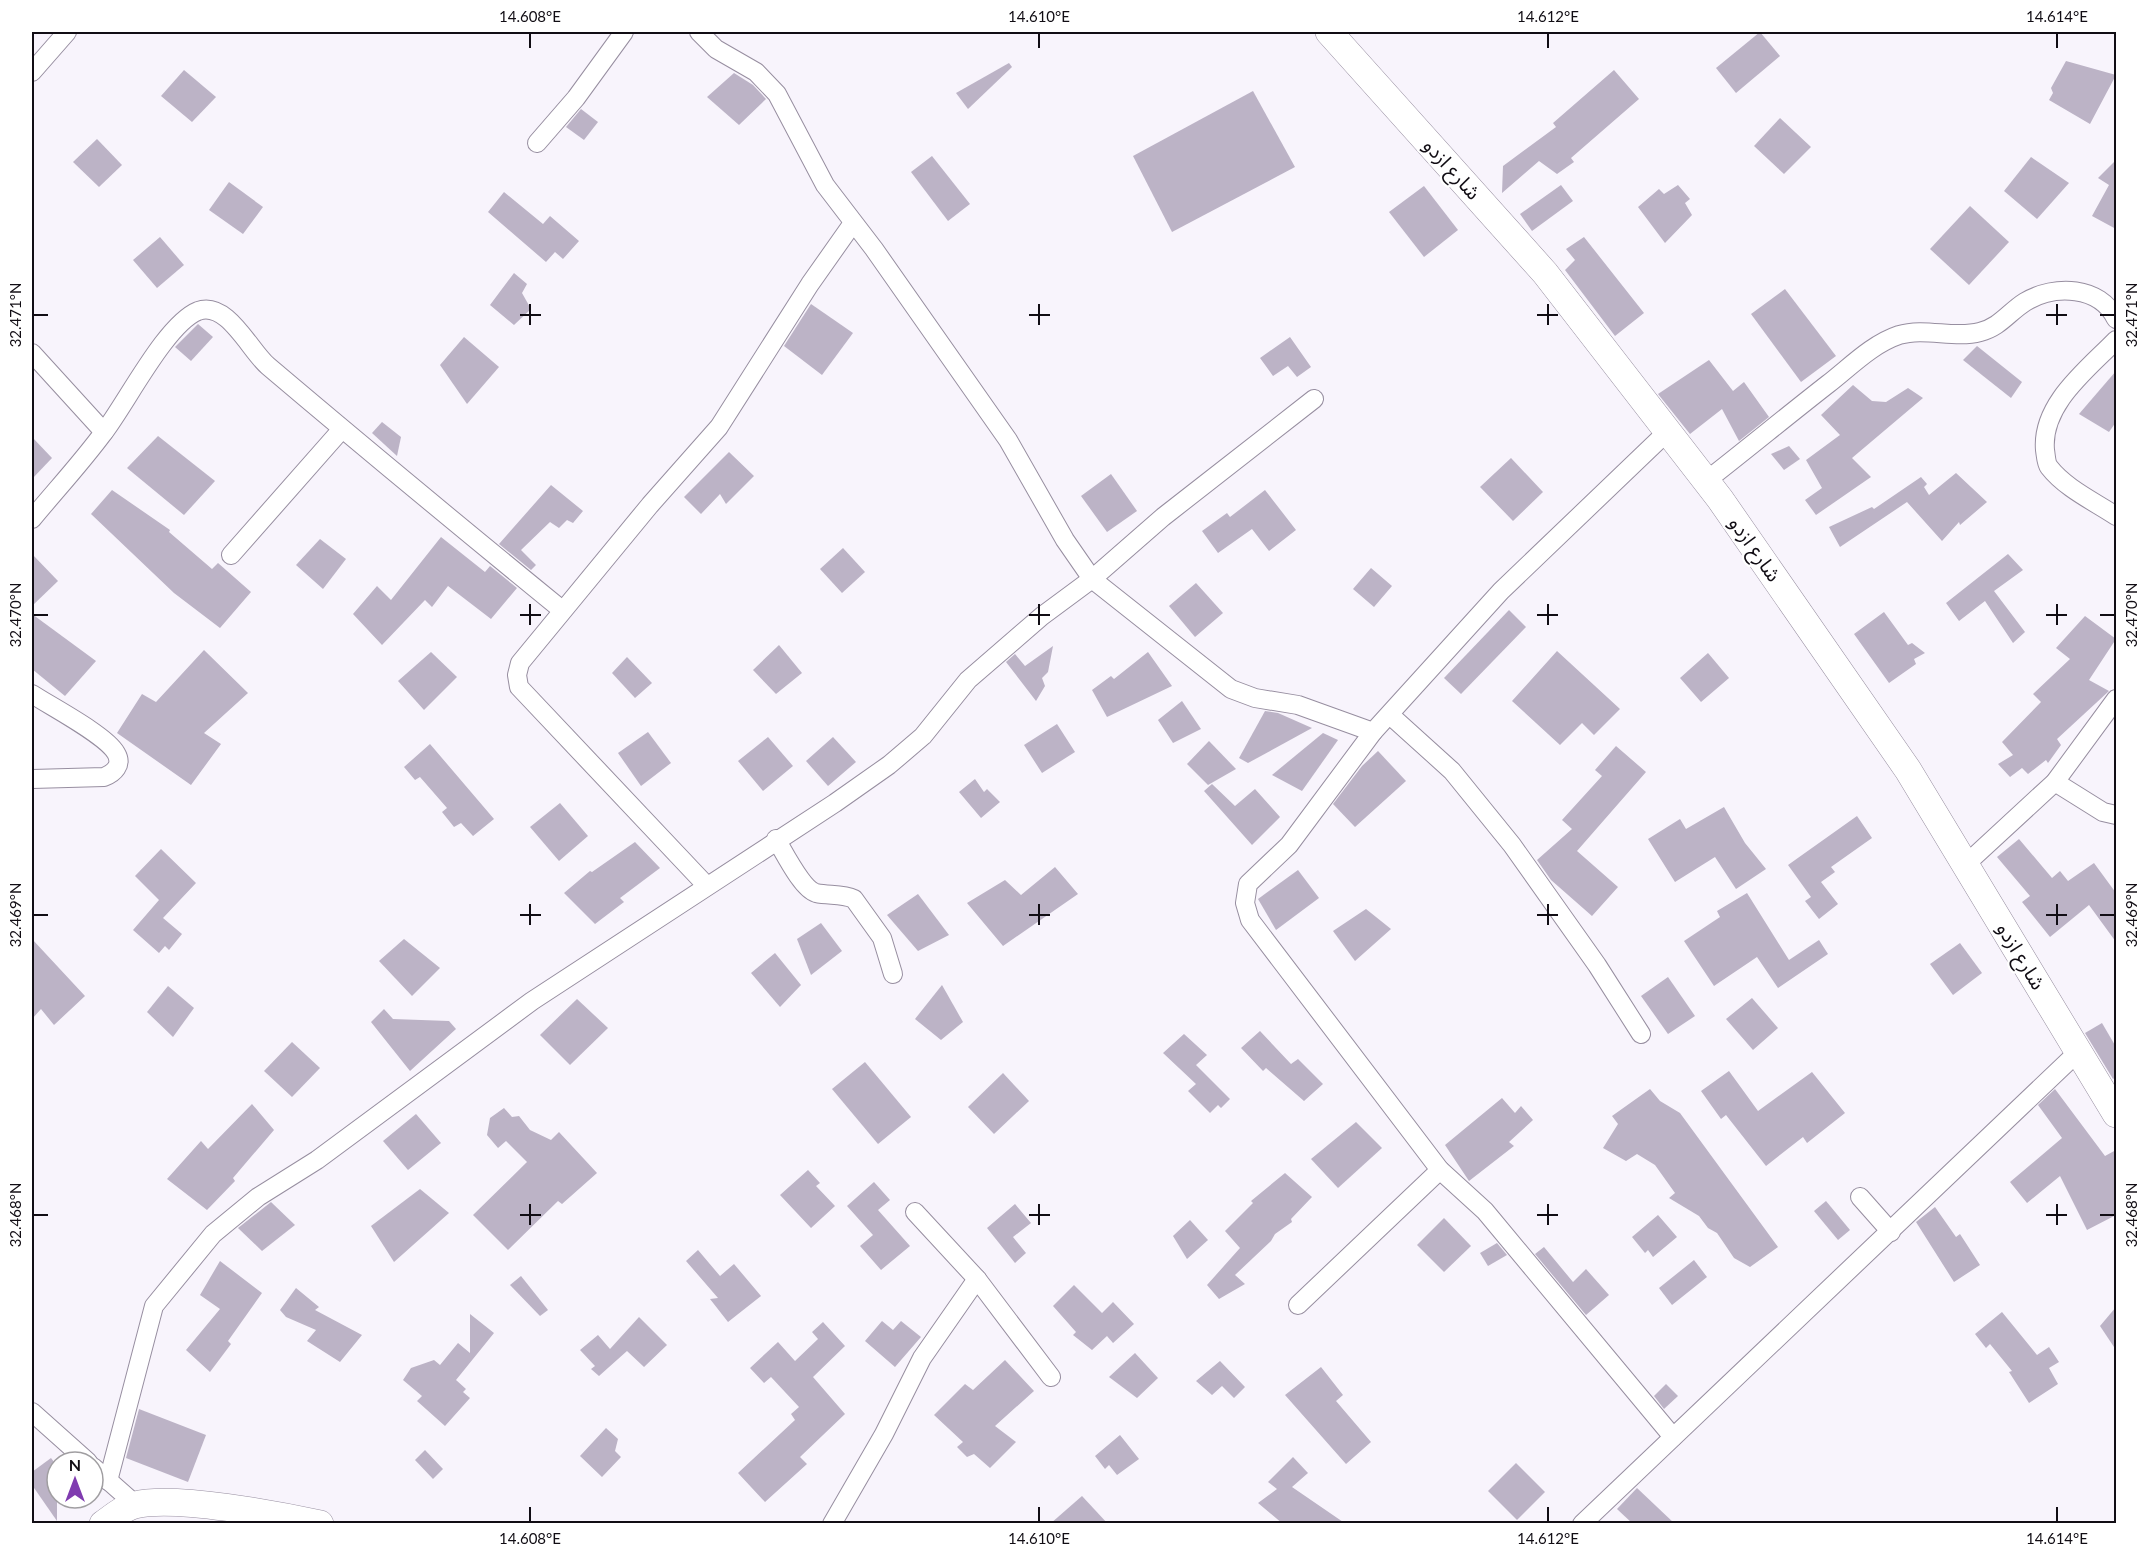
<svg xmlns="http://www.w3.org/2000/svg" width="2148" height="1555" font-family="Lato,'Noto Sans Arabic',sans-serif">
<rect width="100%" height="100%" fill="#f8f4fc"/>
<g fill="#bcb3c6">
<path d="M1760,32L1780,56L1736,93L1716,68Z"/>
<path d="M2066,61L2116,75L2090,124L2049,100L2053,93L2051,88Z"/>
<path d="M1009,63L1012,67L968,109L956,93Z"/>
<path d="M184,70L216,97L192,122L161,96Z"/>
<path d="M1614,70L1639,99L1571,158L1574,162L1557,174L1539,161L1502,193L1503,166L1556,127L1553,123Z"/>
<path d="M734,73L753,85L766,99L739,125L707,97Z"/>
<path d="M1253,91L1295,167L1172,232L1133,156Z"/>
<path d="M581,109L598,122L584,140L566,127Z"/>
<path d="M1780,118L1811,147L1784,174L1754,146Z"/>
<path d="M97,139L122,165L99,187L73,162Z"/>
<path d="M932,156L970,204L948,221L911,172Z"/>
<path d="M2031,157L2069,183L2037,219L2004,191Z"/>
<path d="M2116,160V229L2092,216L2109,185L2098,178Z"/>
<path d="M229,182L263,207L243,234L209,210Z"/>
<path d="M1561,185L1573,201L1532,231L1520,214Z"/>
<path d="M1678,185L1690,199L1685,203L1692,215L1665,243L1638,207L1659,189L1664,194Z"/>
<path d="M1424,186L1458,230L1424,257L1389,212Z"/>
<path d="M504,192L543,224L550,216L579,241L563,259L555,252L546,262L488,212Z"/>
<path d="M1970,206L2009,242L1969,285L1930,249Z"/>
<path d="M160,237L184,265L157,288L133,260Z"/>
<path d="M1584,237L1644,313L1615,336L1565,270L1575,260L1566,249Z"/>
<path d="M514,273L527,284L522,293L531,309L514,325L490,305Z"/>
<path d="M1785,289L1836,356L1801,382L1751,314Z"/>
<path d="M811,304L853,333L822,375L784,346Z"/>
<path d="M198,324L213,337L191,361L175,347Z"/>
<path d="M464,337L499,367L467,404L440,365Z"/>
<path d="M1290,337L1311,367L1297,377L1288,366L1273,376L1260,358Z"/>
<path d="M1977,346L2022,382L2011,398L1963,360Z"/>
<path d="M1709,360L1733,391L1744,382L1769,417L1739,441L1722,409L1690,434L1658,394Z"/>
<path d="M2116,371V422L2109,432L2079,414Z"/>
<path d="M1853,385L1872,401L1886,402L1908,388L1923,398L1852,458L1871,477L1816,515L1805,500L1822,488L1806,460L1840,435L1821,415Z"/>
<path d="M382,422L401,437L397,456L372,433Z"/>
<path d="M158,436L215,481L184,515L127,468Z"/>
<path d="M32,437L52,458L32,479Z"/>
<path d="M1789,446L1800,459L1784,470L1771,454Z"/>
<path d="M729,452L754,476L726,504L720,494L701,514L684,497Z"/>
<path d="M1511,458L1543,492L1513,521L1480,487Z"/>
<path d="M1956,473L1987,502L1960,525L1959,522L1942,541L1907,502L1840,547L1829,527L1872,507L1874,509L1921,477L1927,484L1924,487L1929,495Z"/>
<path d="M1111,474L1137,511L1107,532L1081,496Z"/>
<path d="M551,485L583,511L573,523L567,520L559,528L550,522L521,550L536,565L531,570L499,544Z"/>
<path d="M112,490L170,530L169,532L212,569L218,563L251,592L220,628L174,593L91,514Z"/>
<path d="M1265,490L1296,530L1269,551L1252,529L1218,553L1202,531L1227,513L1230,517Z"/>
<path d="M441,537L485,572L490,566L517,588L491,619L448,586L432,607L425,600L382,645L353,614L377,586L391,600Z"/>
<path d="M320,539L346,559L323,589L296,565Z"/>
<path d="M843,548L865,572L842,593L820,569Z"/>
<path d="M32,554L58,581L32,606Z"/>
<path d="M2008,554L2023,570L1994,591L2025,632L2013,643L1985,601L1959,621L1946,603Z"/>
<path d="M1371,568L1392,586L1374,607L1353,589Z"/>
<path d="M1196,583L1223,613L1195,637L1169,606Z"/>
<path d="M1509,610L1526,627L1461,694L1444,678Z"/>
<path d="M1884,612L1908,645L1912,643L1925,653L1914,659L1916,664L1889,683L1854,634Z"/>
<path d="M32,614L96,661L65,696L32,669Z"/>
<path d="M2085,616L2116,639L2089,680L2109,691L2057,739L2061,745L2048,763L2046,760L2028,774L2022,768L2010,777L1998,764L2013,755L2002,742L2041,702L2033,694L2070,659L2056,648Z"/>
<path d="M779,645L802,673L776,694L753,670Z"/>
<path d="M1053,646L1048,672L1042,678L1045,686L1036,701L1006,662L1015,654L1025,666Z"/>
<path d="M204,650L248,693L204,733L221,744L191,785L117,733L142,694L156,702Z"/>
<path d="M1557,651L1620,709L1594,735L1582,723L1560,745L1512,701Z"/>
<path d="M431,652L457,677L424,710L398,681Z"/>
<path d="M1148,652L1172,686L1107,717L1092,690L1111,676L1114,679Z"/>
<path d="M1708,653L1729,678L1701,702L1680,678Z"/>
<path d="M627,657L652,683L635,698L612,673Z"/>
<path d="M1182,701L1201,729L1173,743L1158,720Z"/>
<path d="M1265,711L1278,713L1312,728L1248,763L1239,758Z"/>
<path d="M1057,724L1075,752L1042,773L1024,745Z"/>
<path d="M648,732L671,763L641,786L618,753Z"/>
<path d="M1323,733L1338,740L1302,791L1272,775Z"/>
<path d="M768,737L793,766L763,791L738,761Z"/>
<path d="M833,737L856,762L828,786L806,761Z"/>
<path d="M1209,741L1236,769L1208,785L1187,764Z"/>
<path d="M430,744L494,819L473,836L461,823L454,827L442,812L447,808L420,777L415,780L404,767Z"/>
<path d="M1616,746L1646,772L1577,851L1618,887L1592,916L1551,880L1537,860L1572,829L1562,820L1602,776L1595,770Z"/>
<path d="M1378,751L1406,781L1355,827L1333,804L1362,766Z"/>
<path d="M975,779L984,792L987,789L1000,802L981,818L959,792Z"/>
<path d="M1212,784L1235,806L1255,789L1280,817L1252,845L1204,791Z"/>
<path d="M560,803L588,836L559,861L530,827Z"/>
<path d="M1724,807L1745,843L1766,869L1736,889L1715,857L1675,882L1648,839L1680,819L1686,829Z"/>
<path d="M1857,816L1872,838L1831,867L1835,872L1821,882L1838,904L1819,919L1805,901L1811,897L1788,865Z"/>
<path d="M2019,839L2052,878L2060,871L2068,881L2094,863L2116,893V942L2089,905L2050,937L2022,902L2030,896L1997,857Z"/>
<path d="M635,842L660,868L620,898L624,902L595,924L564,893L590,871L592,872Z"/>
<path d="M161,849L196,883L163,918L182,934L169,950L165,946L159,953L133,930L159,900L135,876Z"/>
<path d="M1055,867L1078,894L1003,946L967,903L1005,880L1021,895Z"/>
<path d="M1298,870L1319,898L1276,930L1258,899Z"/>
<path d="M1747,893L1789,960L1819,940L1828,954L1778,988L1757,957L1714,986L1684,941L1720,917L1717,911Z"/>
<path d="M918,894L949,935L918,951L887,915Z"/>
<path d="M1366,909L1391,929L1355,961L1333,931Z"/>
<path d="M821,923L842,951L811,975L797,939Z"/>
<path d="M32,939L85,996L54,1025L41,1009L32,1019Z"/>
<path d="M404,939L440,968L412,996L379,961Z"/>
<path d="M1960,943L1982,973L1953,995L1930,964Z"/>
<path d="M775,953L801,985L780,1007L751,973Z"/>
<path d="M1668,977L1695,1016L1668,1034L1641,996Z"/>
<path d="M942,985L963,1022L941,1040L915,1019Z"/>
<path d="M168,986L194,1008L173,1037L147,1012Z"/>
<path d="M1752,998L1778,1028L1753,1050L1726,1019Z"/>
<path d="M577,999L608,1028L570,1065L540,1035Z"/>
<path d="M384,1009L393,1019L449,1021L456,1029L410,1071L371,1022Z"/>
<path d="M2102,1023L2116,1047V1077L2113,1079L2085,1033Z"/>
<path d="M1260,1031L1291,1064L1298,1059L1323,1084L1304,1101L1266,1068L1263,1071L1241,1048Z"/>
<path d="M1184,1034L1207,1055L1196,1065L1230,1099L1221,1108L1218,1105L1210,1113L1188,1091L1196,1084L1163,1053Z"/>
<path d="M292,1042L320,1068L292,1097L264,1071Z"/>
<path d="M865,1062L911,1117L878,1144L832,1089Z"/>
<path d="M1729,1071L1758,1111L1812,1072L1845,1113L1807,1143L1803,1137L1766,1166L1726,1115L1721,1119L1701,1091Z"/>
<path d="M1003,1073L1029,1101L994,1134L968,1107Z"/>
<path d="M1650,1089L1660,1101L1680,1113L1778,1247L1750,1267L1734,1258L1717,1233L1708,1228L1699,1216L1669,1198L1675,1193L1655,1165L1637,1154L1626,1161L1603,1148L1618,1124L1612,1116Z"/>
<path d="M2055,1089L2105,1156L2116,1150V1215L2087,1230L2060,1176L2027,1203L2010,1182L2062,1138L2038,1105Z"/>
<path d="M1502,1098L1515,1113L1521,1106L1533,1120L1509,1142L1514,1146L1469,1181L1445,1145Z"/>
<path d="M252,1104L274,1130L233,1178L235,1181L207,1210L167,1179L201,1141L208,1149Z"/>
<path d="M504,1108L512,1117L519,1116L530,1130L551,1140L559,1132L597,1173L562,1204L558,1201L508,1250L473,1215L527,1162L506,1141L498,1148L487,1135L490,1118Z"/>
<path d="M416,1114L441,1143L408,1170L383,1141Z"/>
<path d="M1356,1122L1382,1148L1338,1188L1311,1159Z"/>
<path d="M808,1170L820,1183L816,1186L835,1206L811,1228L780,1195Z"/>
<path d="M1285,1173L1312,1197L1291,1219L1292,1222L1275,1234L1271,1241L1235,1275L1245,1284L1219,1299L1207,1285L1240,1248L1225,1231L1253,1203L1251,1201Z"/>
<path d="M874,1182L890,1200L878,1210L910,1246L881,1270L860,1246L873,1235L847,1206Z"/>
<path d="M420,1189L449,1213L394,1262L371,1226Z"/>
<path d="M1826,1201L1850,1230L1838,1240L1814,1211Z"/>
<path d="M271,1202L295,1225L262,1251L238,1228Z"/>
<path d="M1015,1204L1031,1223L1013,1237L1026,1253L1015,1263L987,1228Z"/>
<path d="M1935,1207L1956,1237L1960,1234L1980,1265L1954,1282L1916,1222Z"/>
<path d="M1658,1215L1677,1237L1653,1257L1648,1250L1645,1253L1632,1237Z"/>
<path d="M1444,1218L1471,1246L1444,1272L1417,1245Z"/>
<path d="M1190,1220L1208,1240L1187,1259L1173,1236Z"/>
<path d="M1497,1243L1507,1255L1488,1266L1480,1253Z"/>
<path d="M1544,1247L1573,1282L1586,1269L1609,1295L1586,1315L1535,1254Z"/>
<path d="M698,1250L720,1276L734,1264L761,1296L728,1322L710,1299L718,1298L686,1261Z"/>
<path d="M1694,1260L1707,1277L1672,1305L1659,1288Z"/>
<path d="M220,1261L262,1293L228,1341L231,1344L210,1372L186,1350L220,1309L200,1295Z"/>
<path d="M521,1276L548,1310L540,1316L510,1285Z"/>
<path d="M1074,1285L1102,1313L1113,1302L1134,1324L1113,1343L1107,1336L1092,1350L1073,1335L1076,1332L1053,1306Z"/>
<path d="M296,1288L319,1307L315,1310L362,1335L340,1362L307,1341L316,1330L286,1317L280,1310Z"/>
<path d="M2116,1307V1350L2100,1326Z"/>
<path d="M2002,1312L2037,1355L2049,1347L2059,1362L2049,1368L2058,1384L2029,1403L2009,1372L2012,1371L1990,1344L1986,1348L1975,1334Z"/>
<path d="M470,1314L494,1333L456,1380L466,1389L463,1392L470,1398L445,1426L417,1401L422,1396L403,1380L411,1368L434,1360L440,1365L458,1343L470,1353Z"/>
<path d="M639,1317L667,1345L644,1367L627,1351L599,1376L591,1369L595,1366L580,1350L598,1335L610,1349Z"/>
<path d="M882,1321L893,1330L901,1321L921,1337L895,1367L865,1341Z"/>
<path d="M823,1322L845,1346L813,1377L845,1414L800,1457L807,1464L765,1502L738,1473L795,1420L791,1414L799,1407L771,1377L764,1383L750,1368L778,1342L795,1361L818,1339L812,1332Z"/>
<path d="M1135,1353L1158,1378L1137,1398L1109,1377Z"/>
<path d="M1005,1360L1034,1391L995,1426L1016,1442L990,1468L974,1454L967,1457L957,1447L963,1442L934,1415L965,1384L973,1390Z"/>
<path d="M1220,1361L1245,1387L1234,1398L1222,1386L1212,1395L1196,1381Z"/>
<path d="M1321,1367L1343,1395L1336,1401L1371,1442L1346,1464L1285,1395Z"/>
<path d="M1666,1384L1678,1396L1664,1409L1654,1396Z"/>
<path d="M139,1409L206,1435L188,1482L126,1458Z"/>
<path d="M606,1428L618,1439L615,1451L621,1457L602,1477L580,1456Z"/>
<path d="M1120,1435L1139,1459L1117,1475L1109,1465L1105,1469L1095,1456Z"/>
<path d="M425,1450L443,1469L433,1479L415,1460Z"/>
<path d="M1293,1457L1308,1473L1292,1487L1346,1524H1283L1258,1503L1277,1489L1268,1482Z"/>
<path d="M51,1458L57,1466V1521L32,1485V1472Z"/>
<path d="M1516,1463L1545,1492L1517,1520L1488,1491Z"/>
<path d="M1637,1488L1675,1524H1633L1617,1509Z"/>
<path d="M1082,1496L1108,1524H1050Z"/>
</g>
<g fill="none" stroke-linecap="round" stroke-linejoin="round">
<g stroke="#978ea0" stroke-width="20">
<g id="street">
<path d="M699,32L716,49L756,72L777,94L825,185L874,249L1008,440L1065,540L1092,579L1231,689L1255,698L1298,705L1373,732L1501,591L1668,431"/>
<path d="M32,72L67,32"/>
<path d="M537,143L576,98L624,32"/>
<path d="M2116,340C2088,369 2041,404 2045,450C2046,456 2046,463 2049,467C2065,488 2095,502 2116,516"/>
<path d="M32,353L104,432"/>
<path d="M1706,481C1747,449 1787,416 1828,384C1850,367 1872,344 1899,335C1925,327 1954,339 1980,332C2000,327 2009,312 2025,302C2055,284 2100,286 2116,319"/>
<path d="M32,519C56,490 82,462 104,432C127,402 166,324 198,311C227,300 250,351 268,366C366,449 464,530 562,610"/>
<path d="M231,555L342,429"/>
<path d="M32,694C50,706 106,735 116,753C123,765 114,773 104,777L32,779"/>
<path d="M1390,715L1452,771L1512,845L1597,965L1641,1034"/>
<path d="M1373,732L1289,845L1248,884L1245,903L1250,920L1440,1170L1485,1211L1673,1437"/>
<path d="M2055,782L2103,812L2116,815"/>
<path d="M776,839C784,852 802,889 816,893C829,896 842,893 854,899L882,938L893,974"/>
<path d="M1965,865L2055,782L2116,699"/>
<path d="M706,885L519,687L517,675L520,663L650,505L719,427L810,284L853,223"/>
<path d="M1860,1197L1891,1232"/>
<path d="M915,1212L977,1279L1051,1377"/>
<path d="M1298,1305L1440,1170"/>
<path d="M32,1412L88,1462"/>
<path d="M93,1467L136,1505"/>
<path d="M108,1481L154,1306L213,1234L258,1197L317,1160L532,1001L835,803L889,765L923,736L968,680L1042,616L1092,579L1163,517L1314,399"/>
<path d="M832,1524L884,1434L922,1358L977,1279"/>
<path d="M1582,1524L2079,1051"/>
</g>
</g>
<g stroke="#978ea0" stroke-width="28">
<g id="secondary">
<path d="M1329,32L1545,273L1720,499L1908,770L2116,1114"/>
<path d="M103,1524C113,1517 123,1508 135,1505C174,1495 279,1515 320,1524"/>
</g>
</g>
<use href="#street" stroke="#fff" stroke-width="18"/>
<use href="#secondary" stroke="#fff" stroke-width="27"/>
</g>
<path fill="none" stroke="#110d14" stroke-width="2" d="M530,33V48M1039,33V48M1548,33V48M2057,33V48M530,304V325M1039,304V325M1548,304V325M2057,304V325M33,315H48M520,315H541M1029,315H1050M1537,315H1558M2046,315H2067M2100,315H2115M530,604V625M1039,604V625M1548,604V625M2057,604V625M33,615H48M520,615H541M1029,615H1050M1537,615H1558M2046,615H2067M2100,615H2115M530,904V925M1039,904V925M1548,904V925M2057,904V925M33,915H48M520,915H541M1029,915H1050M1537,915H1558M2046,915H2067M2100,915H2115M530,1204V1225M1039,1204V1225M1548,1204V1225M2057,1204V1225M33,1215H48M520,1215H541M1029,1215H1050M1537,1215H1558M2046,1215H2067M2100,1215H2115M530,1507V1522M1039,1507V1522M1548,1507V1522M2057,1507V1522"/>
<g text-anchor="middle" stroke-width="4.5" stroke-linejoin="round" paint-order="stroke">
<g font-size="20" fill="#110d14" stroke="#fff">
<text transform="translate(1452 169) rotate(48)" y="7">شارع ازدو</text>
<text transform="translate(1755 549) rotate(55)" y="7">شارع ازدو</text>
<text transform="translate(2021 956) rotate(59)" y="7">شارع ازدو</text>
</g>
</g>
<rect width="2148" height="1555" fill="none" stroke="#ffffff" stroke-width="66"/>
<g transform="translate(75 1480)"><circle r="28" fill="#ffffff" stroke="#a09ea1" stroke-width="1.5"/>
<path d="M0-4.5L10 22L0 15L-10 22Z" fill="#803cb0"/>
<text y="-9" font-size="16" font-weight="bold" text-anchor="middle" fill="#110d14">N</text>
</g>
<rect x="33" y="33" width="2082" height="1489" fill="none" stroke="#110d14" stroke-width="2"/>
<g font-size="15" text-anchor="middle" fill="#110d14">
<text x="530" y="22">14.608°E</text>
<text x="1039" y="22">14.610°E</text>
<text x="1548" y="22">14.612°E</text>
<text x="2057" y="22">14.614°E</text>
<text transform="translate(16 315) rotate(-90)" y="5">32.471°N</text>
<text transform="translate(2132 315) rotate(-90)" y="5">32.471°N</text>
<text transform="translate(16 615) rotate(-90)" y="5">32.470°N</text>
<text transform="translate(2132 615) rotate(-90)" y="5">32.470°N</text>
<text transform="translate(16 915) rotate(-90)" y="5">32.469°N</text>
<text transform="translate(2132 915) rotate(-90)" y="5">32.469°N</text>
<text transform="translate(16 1215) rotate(-90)" y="5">32.468°N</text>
<text transform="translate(2132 1215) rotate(-90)" y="5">32.468°N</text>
<text x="530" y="1544">14.608°E</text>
<text x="1039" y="1544">14.610°E</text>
<text x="1548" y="1544">14.612°E</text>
<text x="2057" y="1544">14.614°E</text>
</g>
</svg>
